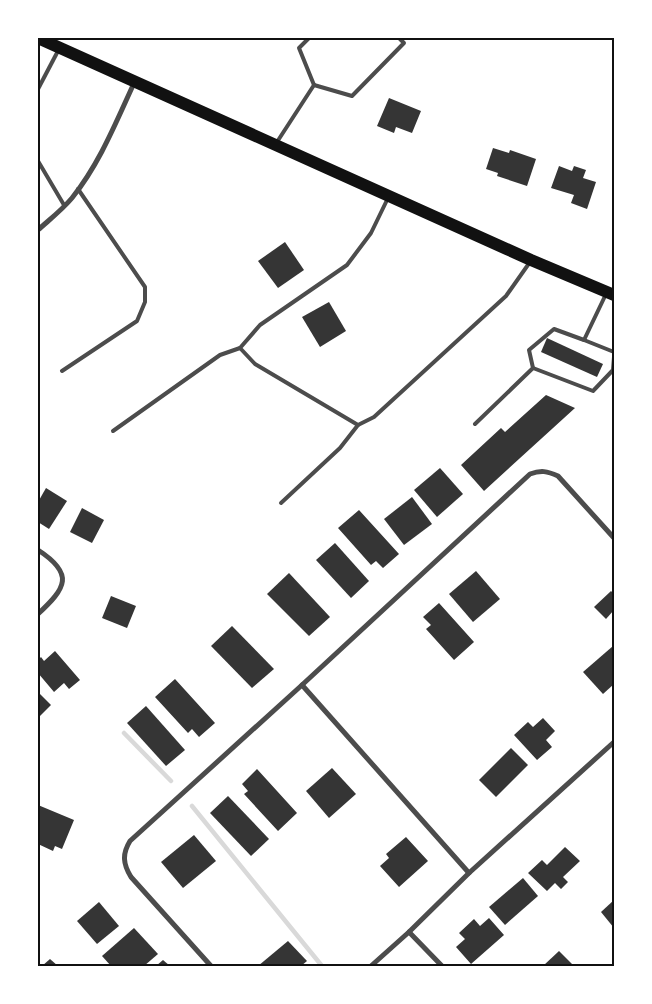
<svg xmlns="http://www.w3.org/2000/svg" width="652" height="1004" font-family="'DejaVu Sans',sans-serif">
<rect width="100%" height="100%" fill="#fff"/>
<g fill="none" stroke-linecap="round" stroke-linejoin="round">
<g stroke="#d9d9d9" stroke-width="4.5">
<path d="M124,733L171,781"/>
<path d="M192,806L322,966"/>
</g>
</g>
<g fill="#353535">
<path d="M389,98L421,111L412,133L396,127L394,133L377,126Z"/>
<path d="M493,148L509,153L510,150L536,159L527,186L497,176L498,173L486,169Z"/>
<path d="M559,166L572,171L574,166L586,170L583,178L596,182L587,209L571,203L574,195L551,188Z"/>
<path d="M285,242L304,270L278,288L258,261Z"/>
<path d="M329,302L346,331L320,347L302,317Z"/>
<path d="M547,338L603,364L597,377L541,352Z"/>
<path d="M546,395L575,408L484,491L461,465L501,428L505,432Z"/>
<path d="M440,468L463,494L437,517L414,490Z"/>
<path d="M46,488L67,501L49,529L38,522V502Z"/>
<path d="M412,497L432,524L404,545L384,519Z"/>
<path d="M82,508L104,520L92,543L70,532Z"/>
<path d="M359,510L399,554L383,568L376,561L371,565L338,528Z"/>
<path d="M335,543L369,581L351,598L316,560Z"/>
<path d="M476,571L500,599L473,622L449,594Z"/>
<path d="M289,573L330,617L309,636L267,594Z"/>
<path d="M611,591L614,594V610L606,619L594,607Z"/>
<path d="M111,596L136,606L127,628L102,618Z"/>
<path d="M439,603L474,642L454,660L426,629L431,625L423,617Z"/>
<path d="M232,626L274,669L252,688L211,646Z"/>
<path d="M613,646L614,648V684L603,694L583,672Z"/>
<path d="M55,651L80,680L69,689L64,683L54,692L38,673V660L41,657L44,661Z"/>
<path d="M175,679L215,723L199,737L192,729L188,733L155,697Z"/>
<path d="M38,692L51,705L38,718Z"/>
<path d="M146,706L185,750L166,766L127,723Z"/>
<path d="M543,718L555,731L546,740L552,747L537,760L514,735L528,722L533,727Z"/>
<path d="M511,748L528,765L496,797L479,780Z"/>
<path d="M332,768L356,794L329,818L306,791Z"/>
<path d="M257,769L297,813L278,831L244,794L248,791L242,784Z"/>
<path d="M228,796L269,839L251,856L210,813Z"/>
<path d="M38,805L74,820L62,849L55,846L53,851L38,844Z"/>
<path d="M194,835L216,861L183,888L161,862Z"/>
<path d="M406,837L428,861L399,887L380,866L389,858L386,854Z"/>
<path d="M565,847L580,861L563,877L568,882L561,889L555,883L547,891L528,873L542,860L547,865Z"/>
<path d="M523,878L538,896L505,925L489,907Z"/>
<path d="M614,900V928L601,912Z"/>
<path d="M99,902L119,926L97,944L77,921Z"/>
<path d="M489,918L504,935L471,964L456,947L465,939L459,933L474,919L480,926Z"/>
<path d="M134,928L158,954L144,966H111L102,956Z"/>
<path d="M288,941L307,961L301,966H258Z"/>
<path d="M559,951L574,966H543Z"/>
<path d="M50,959L58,966H42Z"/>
<path d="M163,960L170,966H156Z"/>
</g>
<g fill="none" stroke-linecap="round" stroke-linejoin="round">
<g stroke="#4c4c4c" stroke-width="4">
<path d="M309,38L299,48L314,85"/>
<path d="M314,85L352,96L404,43L399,38"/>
<path d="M38,89L59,49"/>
<path d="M277,142L314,85"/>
<path d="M38,161L64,205"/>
<path d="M388,198L371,233L347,265L260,325L240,348L255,364L358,425L374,417L506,296L530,262"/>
<path d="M584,340L614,352"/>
<path d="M533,368L593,391L613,370L614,357"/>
<path d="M62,371L137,321L145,302V287L78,189"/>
<path d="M475,424L533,368L529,350L554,329L584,340L606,294"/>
<path d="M113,431L220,355L240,348"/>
<path d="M281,503L340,448L358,425"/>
</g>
<g stroke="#4c4c4c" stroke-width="5">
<path d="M38,230C49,220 62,210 72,198C100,163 116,122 135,81"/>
<path d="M38,550C75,574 66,588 38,614"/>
<path d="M302,685L469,873"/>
<path d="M409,932L442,966"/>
<path d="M211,966L131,877C123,864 122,854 130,841L302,685L530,474C541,470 547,471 558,476L614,538"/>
<path d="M371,966L409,932L469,873L614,742"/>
</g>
<path stroke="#111" stroke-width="12" d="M38,38L531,260L614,295"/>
</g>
<rect width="652" height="1004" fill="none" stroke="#ffffff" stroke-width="78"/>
<rect x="39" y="39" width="574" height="926" fill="none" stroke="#111" stroke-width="2"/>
</svg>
